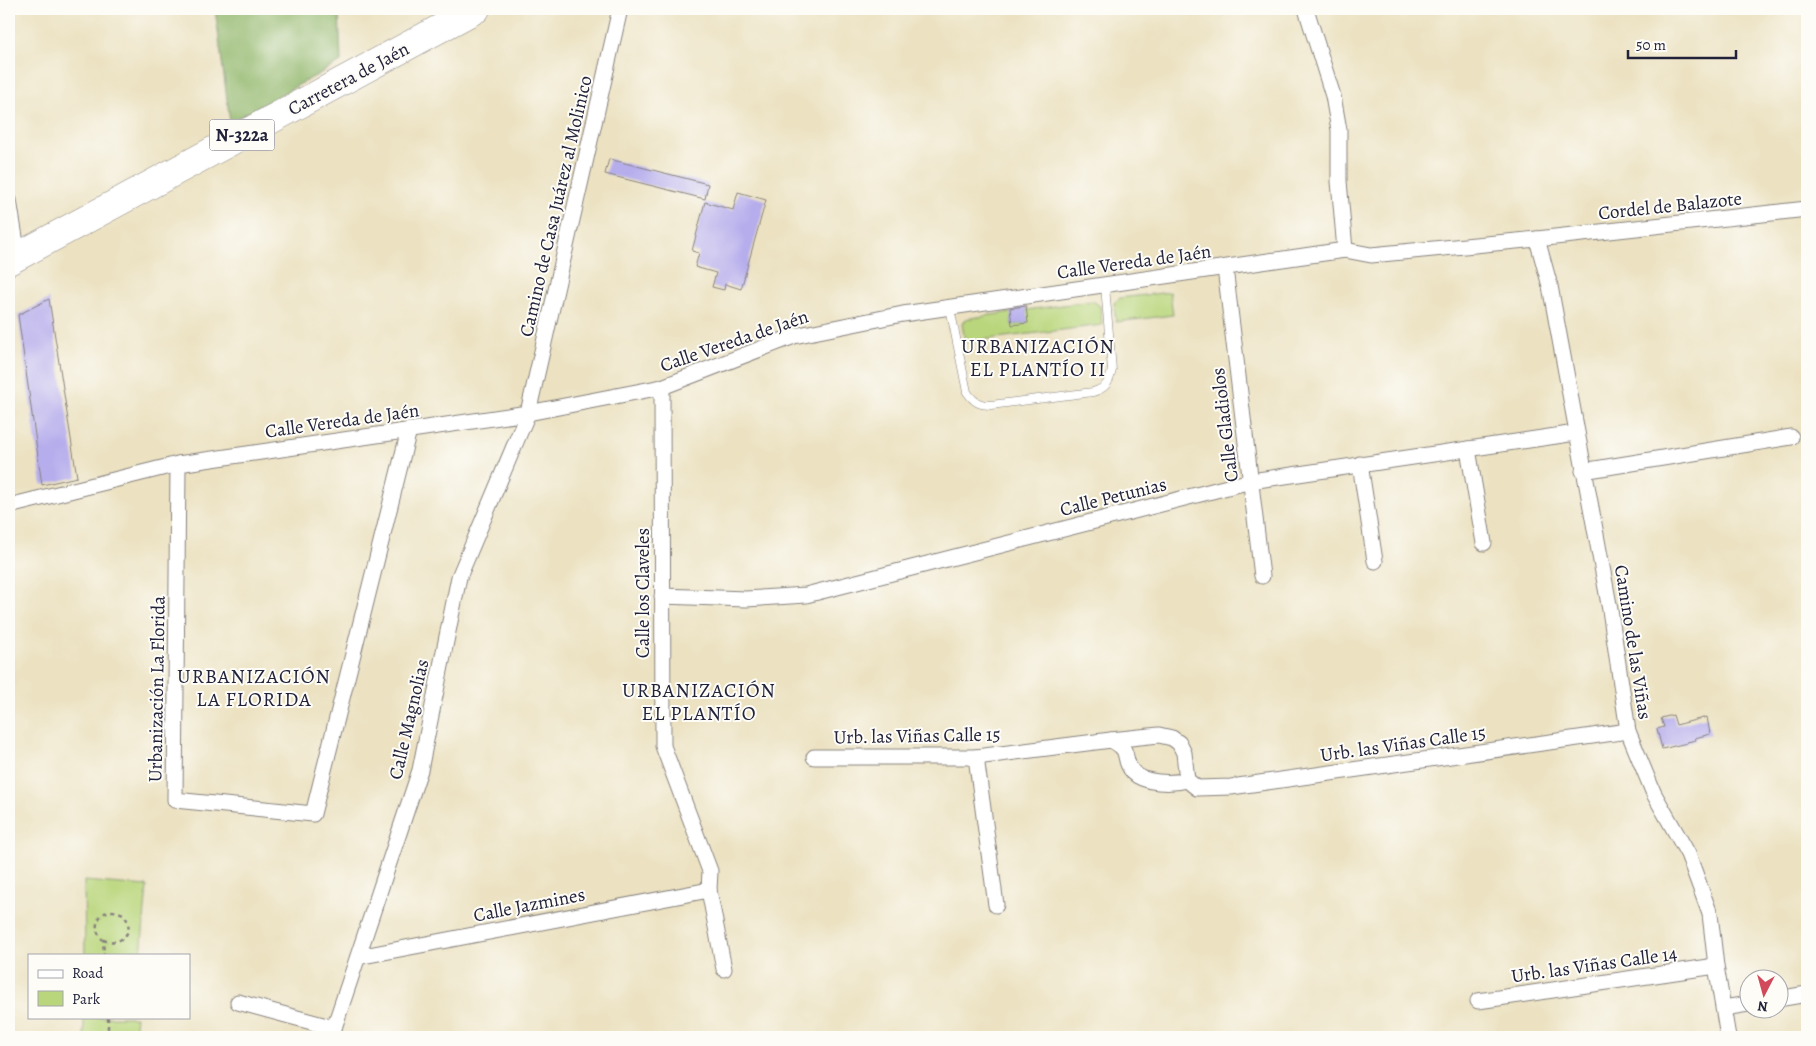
<svg xmlns="http://www.w3.org/2000/svg" width="1816" height="1046" font-family="Alegreya,serif">
<rect width="100%" height="100%" fill="#fdfcf7"/>
<filter id="ink" filterUnits="userSpaceOnUse"><feTurbulence type="fractalNoise" baseFrequency=".02" numOctaves="2"/><feDisplacementMap in="SourceGraphic" scale="10" xChannelSelector="R" yChannelSelector="G"/><feConvolveMatrix kernelMatrix="1 2 1 2 8 2 1 2 1" color-interpolation-filters="sRGB"/></filter>
<filter id="wash" filterUnits="userSpaceOnUse"><feTurbulence type="fractalNoise" baseFrequency=".0096" numOctaves="4" result="noise"/><feDisplacementMap in="SourceGraphic" scale="20" xChannelSelector="R" yChannelSelector="G"/><feGaussianBlur stdDeviation="1.12" result="paint"/><feColorMatrix in="noise" values="0 0 0 0 0 0 0 0 0 0 0 0 0 0 0 0 0 1.4 0 .05"/><feComposite in="paint" operator="in"/></filter>
<g filter="url(#wash)">
<rect width="100%" height="100%" fill="#ece2c2"/>
<g fill="#b9d67c" stroke="#6e7c5c">
<path d="M1170,292L1173,315L1116,322L1114,303L1120,298Z"/>
<path d="M1093,301L1100,306L1102,325L965,342L962,324L965,319L1011,312L1012,325L1027,323L1026,310Z"/>
<path d="M84,881L147,886L141,955H85Z"/>
<path d="M84,1017H136L134,1037H84Z"/>
</g>
<path fill="#92b76c" stroke="#5a6c54" d="M215,9H339L341,62L230,122Z"/>
<g id="blocks">
<g fill="#b6adec">
<path d="M609,159L708,184L705,199L605,174Z"/>
<path d="M738,192L766,200L741,289L725,284L724,290L712,287L716,273L695,267L699,253L692,251L705,202L733,210Z"/>
<path d="M49,299L77,477L42,485L18,315Z"/>
<path d="M1026,306L1028,323L1012,325L1010,308Z"/>
<path d="M1673,715L1676,725L1707,717L1710,734L1695,738L1696,740L1687,742V743L1662,749L1657,729L1664,727L1661,718Z"/>
</g>
</g>
</g>
<g filter="url(#ink)">
<use href="#blocks" fill-opacity="0" stroke="#87827e" stroke-width="1"/>
<g fill="none" stroke-linecap="round" stroke-linejoin="round">
<g stroke="#87827e" stroke-width="9">
<path id="lane" d="M950,308L967,392C974,402 979,405 991,405L1093,392C1106,388 1109,383 1112,370L1105,286"/>
</g>
<g stroke="#87827e" stroke-width="17">
<g id="street">
<path d="M1306,9L1333,96L1339,130V181L1345,250"/>
<path d="M9,200L18,256"/>
<path d="M1537,239L1550,286L1610,610L1628,731L1654,794L1688,854L1710,914L1716,966L1728,1037"/>
<path d="M1225,268L1262,576"/>
<path d="M662,387L663,746L710,871L709,890L724,969"/>
<path d="M1468,449L1484,543"/>
<path d="M178,464L175,800L313,814L409,430"/>
<path d="M1360,464L1375,561"/>
<path d="M1583,471L1791,437"/>
<path d="M9,506L178,464L528,413L662,387L794,336L903,314L1345,250L1371,255L1537,239L1807,209"/>
<path d="M662,596L746,599L806,595L1251,481L1576,433"/>
<path d="M1111,740L1159,735L1172,738L1179,743L1184,753L1187,780"/>
<path d="M814,757H976L1111,740C1134,752 1120,757 1133,772C1144,784 1172,784 1187,780L1197,788L1231,787L1628,731"/>
<path d="M976,757L996,905"/>
<path d="M358,957L709,890"/>
<path d="M1778,999L1807,994"/>
<path d="M1478,1001L1716,966"/>
<path d="M238,1002L334,1028"/>
<path d="M1724,1008L1748,1004"/>
<path d="M331,1037L420,770L459,577L528,413L620,9"/>
</g>
</g>
<g stroke="#87827e" stroke-width="29">
<path id="highway" d="M9,261L476,9"/>
</g>
<g stroke="#87827e" stroke-width="2.5" stroke-dasharray="4 4" stroke-linecap="butt">
<path d="M103,940C122,947 137,930 123,914C102,903 88,926 103,940L104,955"/>
<path d="M108,1037V1017"/>
</g>
<use href="#lane" stroke="#fff" stroke-width="8"/>
<use href="#street" stroke="#fff" stroke-width="15"/>
<use href="#highway" stroke="#fff" stroke-width="28"/>
</g>
</g>
<g text-anchor="middle" stroke-width="4" stroke-linejoin="round" paint-order="stroke">
<rect fill="#fdfcf7" stroke="#646373" stroke-width="1" x="209.5" y="119.5" width="65" height="31" rx="4"/>
<g font-size="18" font-weight="bold" fill="#22223b">
<text x="242" y="141">N-322a</text>
</g>
<g font-size="19" fill="#22223b" stroke="#fdfcf7">
<text transform="translate(348 78) rotate(-28)" y="7">Carretera de Jaén</text>
<text transform="translate(1670 205) rotate(-6)" y="7">Cordel de Balazote</text>
<text transform="translate(555 206) rotate(-77)" y="7">Camino de Casa Juárez al Molinico</text>
<text transform="translate(1134 261) rotate(-8)" y="7">Calle Vereda de Jaén</text>
<text transform="translate(734 340) rotate(-19)" y="7">Calle Vereda de Jaén</text>
<text transform="translate(342 420) rotate(-8)" y="7">Calle Vereda de Jaén</text>
<text transform="translate(1224 425) rotate(-97)" y="7">Calle Gladiolos</text>
<text transform="translate(1113 496) rotate(-14)" y="7">Calle Petunias</text>
<text transform="translate(642 593) rotate(-90)" y="7">Calle los Claveles</text>
<text transform="translate(1634 642) rotate(81)" y="7">Camino de las Viñas</text>
<text transform="translate(156 689) rotate(-89)" y="7">Urbanización La Florida</text>
<text transform="translate(408 719) rotate(-77)" y="7">Calle Magnolias</text>
<text transform="translate(917 735) rotate(-1)" y="7">Urb. las Viñas Calle 15</text>
<text transform="translate(1403 743) rotate(-8)" y="7">Urb. las Viñas Calle 15</text>
<text transform="translate(529 904) rotate(-11)" y="7">Calle Jazmines</text>
<text transform="translate(1594 964) rotate(-8)" y="7">Urb. las Viñas Calle 14</text>
</g>
<g font-size="20" letter-spacing="1" fill="#22223b" stroke="#fdfcf7">
<text x="1038" y="353">URBANIZACIÓN<tspan x="1038" dy="23">EL PLANTÍO II</tspan></text>
<text x="254" y="683">URBANIZACIÓN<tspan x="254" dy="23">LA FLORIDA</tspan></text>
<text x="699" y="697">URBANIZACIÓN<tspan x="699" dy="23">EL PLANTÍO</tspan></text>
</g>
</g>
<rect width="1816" height="1046" fill="none" stroke="#fdfcf7" stroke-width="30"/>
<rect x="28" y="954" width="162" height="65" fill="#fdfcf7" stroke="#a5a5ac"/>
<rect x="38" y="970" width="25" height="8" fill="#ffffff" stroke="#a5a5ac"/>
<text x="72" y="978" font-size="15" fill="#22223b">Road</text>
<rect x="38" y="991" width="25" height="15" fill="#b9d67c" stroke="#a5a5ac"/>
<text x="72" y="1004" font-size="15" fill="#22223b">Park</text>
<g transform="translate(1764 994) rotate(186)"><circle r="24" fill="#fdfcf7" stroke="#a5a5ac"/>
<path d="M0-4L9 19L0 12L-9 19Z" fill="#d1495b"/>
<text y="-8" font-size="14" font-weight="bold" text-anchor="middle" fill="#22223b">N</text>
</g>
<path d="M1628 50v8h108v-8" fill="none" stroke="#22223b" stroke-width="2.5"/>
<text x="1636" y="50" font-size="15" fill="#22223b" stroke="#fdfcf7" stroke-width="4" paint-order="stroke">50 m</text>
</svg>
